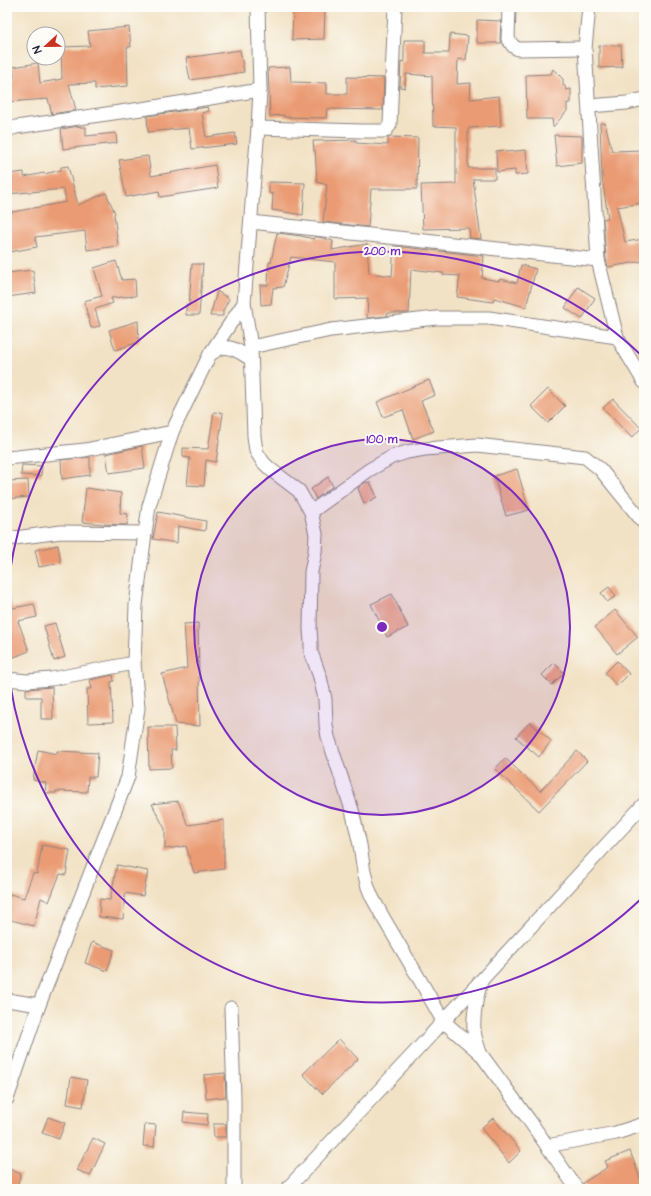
<svg xmlns="http://www.w3.org/2000/svg" width="651" height="1196" font-family="'Architects Daughter',sans-serif">
<rect width="100%" height="100%" fill="#fdfcf7"/>
<filter id="ink" filterUnits="userSpaceOnUse"><feTurbulence type="fractalNoise" baseFrequency=".025" numOctaves="2"/><feDisplacementMap in="SourceGraphic" scale="8" xChannelSelector="R" yChannelSelector="G"/><feConvolveMatrix kernelMatrix="1 2 1 2 8 2 1 2 1" color-interpolation-filters="sRGB"/></filter>
<filter id="wash" filterUnits="userSpaceOnUse"><feTurbulence type="fractalNoise" baseFrequency=".012" numOctaves="4" result="noise"/><feDisplacementMap in="SourceGraphic" scale="16" xChannelSelector="R" yChannelSelector="G"/><feGaussianBlur stdDeviation="0.9" result="paint"/><feColorMatrix in="noise" values="0 0 0 0 0 0 0 0 0 0 0 0 0 0 0 0 0 1.4 0 .05"/><feComposite in="paint" operator="in"/></filter>
<g filter="url(#wash)">
<rect width="100%" height="100%" fill="#f2e2c5"/>
<g id="blocks">
<g fill="#ea9b73">
<path d="M293,9H325L324,39L292,40Z"/>
<path d="M477,20L501,21L500,39L501,43H477Z"/>
<path d="M129,27L131,47H127L128,86L95,89V83L69,84L76,110L52,114L48,99L7,102V81H13V77H14L13,67L38,63L40,83L62,79L61,47L90,46L88,31Z"/>
<path d="M450,34L468,36L466,60L458,59L457,84L471,83L470,99L499,96L501,126L469,128L468,130V168H495V179H473L481,239L470,238L469,228L423,229L421,185L456,184V127L433,126L432,76L406,74L405,88L400,87L401,61L404,62V40H425V53H449Z"/>
<path d="M621,45L622,67L599,68V46Z"/>
<path d="M240,50L244,72L190,80L186,58Z"/>
<path d="M290,67L291,82L327,83V94H347V77L384,78L383,110L327,109L326,118L284,117V115L270,116L268,68Z"/>
<path d="M553,69L563,79V85L565,86L566,90L571,89V103H567V111L553,127L552,119H527L526,75L551,74Z"/>
<path d="M208,107L209,111L202,113L206,137L235,133L237,144L192,149L189,128L148,132L147,116Z"/>
<path d="M600,123H605L612,151L644,150V203L617,207L625,242L644,239V261L608,267L606,259L603,219L608,218L602,177Z"/>
<path d="M80,126V127H86V136L116,133L117,143L63,149L61,129Z"/>
<path d="M554,135L582,136V163L557,166Z"/>
<path d="M390,137L418,138L417,189H371L368,227L323,222L327,185L317,182L315,150L314,151L313,141L356,140V143L388,145V138Z"/>
<path d="M505,150L506,152L526,150L528,174L515,175V170L497,172L496,151Z"/>
<path d="M148,156L151,176L215,165L218,188L160,197L159,191L126,197L119,160Z"/>
<path d="M68,166L78,205L106,193L115,213L114,214L118,246L87,250L85,231L35,237L37,247L10,252L9,244L7,245V213L66,202L64,189L7,194V174L24,172V177L44,173V174L61,170V167Z"/>
<path d="M269,182L305,183L303,215L272,210L273,194L269,193Z"/>
<path d="M277,233L301,236L314,239V237H319L333,241L332,250L367,244L369,273L392,276L394,246L484,256L482,278L499,281L500,279L517,283L521,265L536,269L526,307L494,298L493,302L457,297L460,276L443,275V273L411,269L409,313H388L387,316L367,318L368,298L335,299V262L291,257L283,287L273,288L271,304L261,305L260,285H268L269,262H271Z"/>
<path d="M116,261L122,280L135,279L136,296L111,298L113,303L95,309L100,326L91,328L84,301L102,296L94,268Z"/>
<path d="M192,264H203L199,315H186V305H189Z"/>
<path d="M33,270L36,293L7,297V273Z"/>
<path d="M578,287L595,298L582,319L565,308Z"/>
<path d="M217,291L229,299L223,311V316H210Z"/>
<path d="M138,321L139,342L115,350L109,330Z"/>
<path d="M429,380L435,395L421,401L434,431L413,439L403,410L383,417L377,402Z"/>
<path d="M548,389L565,406L548,423L531,406Z"/>
<path d="M613,399L641,428L632,438L603,408Z"/>
<path d="M214,412L223,413L216,462L206,460L204,486L187,485L190,458L183,457V448L208,449Z"/>
<path d="M142,446L145,468L109,473L106,454Z"/>
<path d="M90,457V475L62,479L61,460Z"/>
<path d="M22,465L42,466L41,476L21,475Z"/>
<path d="M517,469L529,510L506,516L494,476Z"/>
<path d="M328,477L333,486L316,499L311,489Z"/>
<path d="M28,480L29,497L7,499V481Z"/>
<path d="M370,482L377,497L364,504L358,488L364,483Z"/>
<path d="M86,488L121,493L120,513L128,514L127,525L103,524L82,522Z"/>
<path d="M158,512L206,521L205,531L178,526L177,543L153,539Z"/>
<path d="M58,545L61,563L39,567L35,550Z"/>
<path d="M609,587L616,596L607,602L601,593Z"/>
<path d="M392,594L408,627L387,637L371,604Z"/>
<path d="M7,595L13,608L34,604L37,617L18,621L29,651L7,660V635L9,634L7,623Z"/>
<path d="M615,610L638,637L617,654L595,627Z"/>
<path d="M55,623L65,657L54,661L44,626Z"/>
<path d="M198,623L200,726L176,724L162,674L187,668L184,624Z"/>
<path d="M617,661L629,674L617,686L605,673Z"/>
<path d="M554,663L564,673L552,685L542,675Z"/>
<path d="M113,675L114,681L111,682L113,722L88,723L87,689H92L90,680Z"/>
<path d="M52,687L53,719H41V697H26V689Z"/>
<path d="M530,722L551,741L539,757L516,737Z"/>
<path d="M148,727H175L176,750H171L172,768L149,769Z"/>
<path d="M38,750L57,754V751L98,753L96,777H88L87,792L56,791V793H45L46,783L33,780Z"/>
<path d="M577,751L587,761L539,811L495,769L505,758L540,791Z"/>
<path d="M178,801L188,825L224,820V869L194,873L186,846L165,849V829L152,804Z"/>
<path d="M42,845L70,850L66,875L60,874L49,902L41,898L34,926L7,919V906L10,894L24,898L33,873L37,874Z"/>
<path d="M117,865L148,871L143,896L125,893L123,919L99,917L100,899L110,900Z"/>
<path d="M92,942L114,950L107,971L85,963Z"/>
<path d="M339,1039L358,1059L322,1094L303,1074Z"/>
<path d="M225,1073L226,1097L206,1099L204,1075Z"/>
<path d="M71,1077L87,1080L83,1107L67,1104Z"/>
<path d="M184,1112L208,1114L207,1125L183,1122Z"/>
<path d="M48,1117L65,1123L59,1139L42,1133Z"/>
<path d="M493,1118L521,1151L509,1163L481,1128Z"/>
<path d="M145,1124L156,1125L154,1147L143,1146Z"/>
<path d="M213,1124H226V1137H214Z"/>
<path d="M93,1138L105,1144L90,1176L77,1170Z"/>
<path d="M630,1151L644,1189H585L583,1183L608,1167L605,1161Z"/>
<path d="M7,1168L21,1174L16,1189H7Z"/>
</g>
</g>
</g>
<g filter="url(#ink)">
<use href="#blocks" fill-opacity="0" stroke="#8a8280" stroke-width="1"/>
<g fill="none" stroke-linecap="round" stroke-linejoin="round">
<g stroke="#8a8280" stroke-width="15">
<g id="minor">
<path d="M509,7L508,39L513,46L518,49L585,48"/>
<path d="M589,7L585,48L598,260L617,337"/>
<path d="M589,106L627,103L644,99"/>
<path d="M258,128L362,131H385L390,125L395,7"/>
<path d="M7,130L16,127L148,108L260,90"/>
<path d="M251,222L598,260"/>
<path d="M244,303L251,347L254,436L256,451L263,462L270,469L299,491L311,512L316,534L315,552L311,572L310,629L311,643V652L320,677L325,699L326,725L328,737L352,810L360,845L364,872L368,887L372,897L384,919L424,987L443,1021L480,1053L529,1120L577,1189"/>
<path d="M251,347L331,330L436,318H489L617,337L644,382"/>
<path d="M210,354C214,352 218,349 222,348C232,345 242,354 251,359"/>
<path d="M7,458L85,450L172,432"/>
<path d="M311,512L369,470L392,457L407,452L425,449L477,445L585,457L600,469L644,523"/>
<path d="M7,539L61,532L145,533"/>
<path d="M7,679L27,681L51,679L134,663"/>
<path d="M7,1000L39,1005"/>
<path d="M231,1008L234,1098V1189"/>
<path d="M480,1053C478,1046 475,1038 474,1031C473,1014 476,998 481,982"/>
<path d="M7,1099L39,1005L128,777L138,708L134,663L136,605L145,533L149,506L172,432L210,354L244,303L258,128L260,90L258,7"/>
<path d="M547,1146L616,1133L644,1124"/>
<path d="M287,1189L416,1051L644,804"/>
</g>
</g>
<use href="#minor" stroke="#fff" stroke-width="13"/>
</g>
</g>
<circle cx="382" cy="627" r="188" fill="#7b2cbf" fill-opacity=".12"/>
<g fill="none" stroke="#7b2cbf" stroke-width="2">
<circle cx="382" cy="627" r="188"/>
<path d="M643 897A376 376 0 0 1 7 657M7 597A376 376 0 0 1 643 357"/>
</g>
<circle cx="382" cy="627" r="6" fill="#7b2cbf" stroke="#fdfcf7" stroke-width="2"/>
<g font-size="12" text-anchor="middle" font-weight="bold" fill="#7b2cbf" stroke="#fdfcf7" stroke-width="4" stroke-linejoin="round" paint-order="stroke">
<text x="382" y="255">200 m</text>
<text x="382" y="443">100 m</text>
</g>
<rect width="651" height="1196" fill="none" stroke="#fdfcf7" stroke-width="24"/>
<g transform="translate(46 46) rotate(248)"><circle r="19" fill="#fdfcf7" stroke="#a5a5ac"/>
<path d="M0-3L7 15L0 10L-7 15Z" fill="#c8321e"/>
<text y="-6" font-size="11" font-weight="bold" text-anchor="middle" fill="#22223b">N</text>
</g>
</svg>
